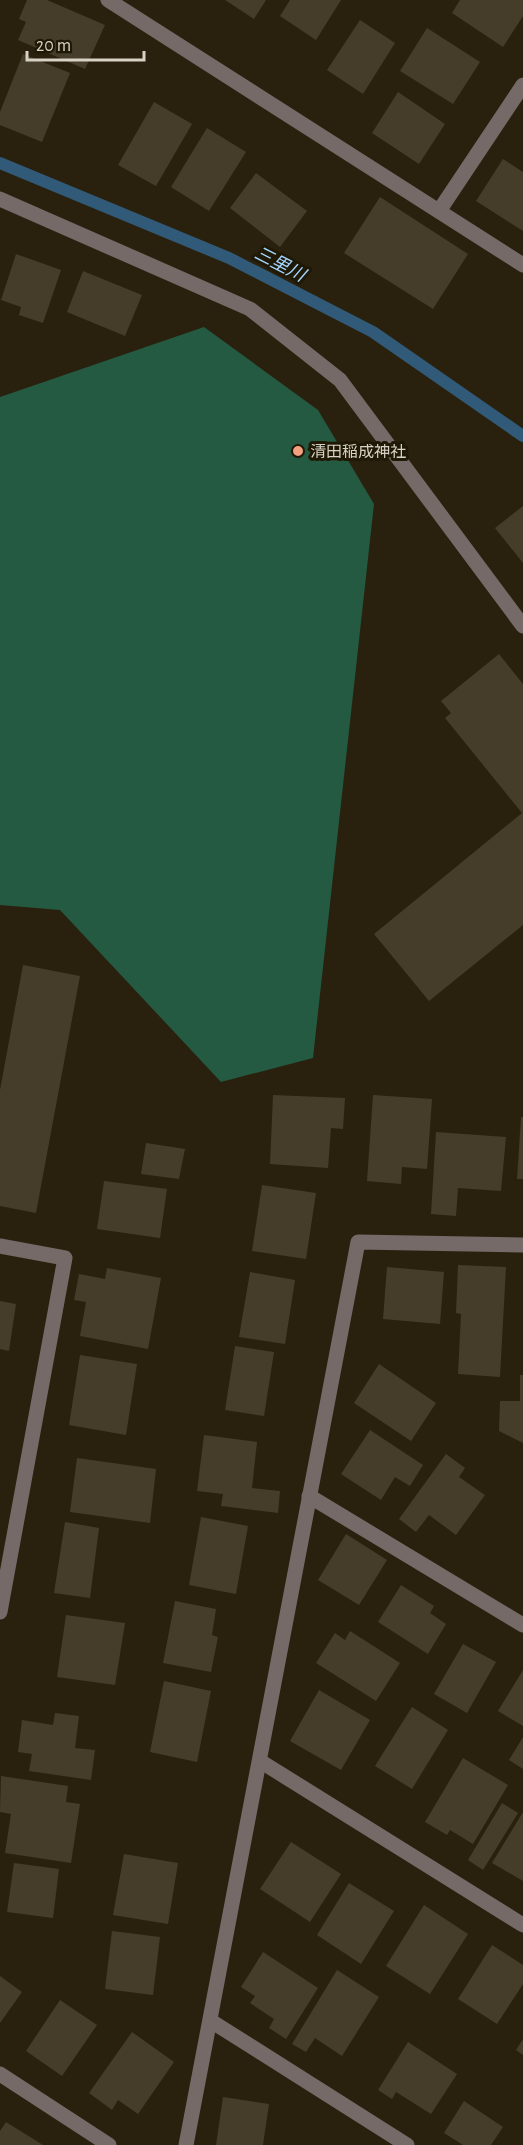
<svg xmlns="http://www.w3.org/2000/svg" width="523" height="2145" font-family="'Alegreya Sans','Noto Sans JP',sans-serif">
<rect width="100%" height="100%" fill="#29210e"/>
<path fill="#245942" d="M204,327L318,410L374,504L313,1058L221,1082L60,910L0,905V397Z"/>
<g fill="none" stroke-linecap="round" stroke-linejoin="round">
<path stroke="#315a79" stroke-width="12" d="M0,163L229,258L373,332L523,436"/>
</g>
<g fill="#453d29">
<path d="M27,0H47L105,25L85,69L18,40L26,22L19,19Z"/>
<path d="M225,0H266L254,19Z"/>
<path d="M290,0H341L316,40L280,16Z"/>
<path d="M460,0H523V16L503,47L452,13Z"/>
<path d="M360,20L395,43L363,94L327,70Z"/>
<path d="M427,28L480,62L453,104L400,71Z"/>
<path d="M23,54L70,73L42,142L0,125V112Z"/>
<path d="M398,92L445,124L419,164L372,133Z"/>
<path d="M154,102L192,124L156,186L118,165Z"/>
<path d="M207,128L246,152L209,211L171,187Z"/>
<path d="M503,159L523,172V231L476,201Z"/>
<path d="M256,173L307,211L280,247L230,208Z"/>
<path d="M380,197L468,254L433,309L344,253Z"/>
<path d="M16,254L61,270L43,323L19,315L21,307L1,300Z"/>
<path d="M83,271L142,295L125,336L67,312Z"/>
<path d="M523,506V563L495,528Z"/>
<path d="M499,654L523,684V925L429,1001L374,934L522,813L445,718L451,713L441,701Z"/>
<path d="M23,965L80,976L36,1213L0,1206V1090Z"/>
<path d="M273,1095L345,1098L343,1129L331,1128L328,1168L270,1164Z"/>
<path d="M373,1095L432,1099L427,1169L402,1167L401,1184L367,1181Z"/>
<path d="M521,1117H523V1179H517Z"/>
<path d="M436,1132L506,1137L501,1191L458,1188L456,1216L431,1214Z"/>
<path d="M146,1143L185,1149L179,1179L141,1174Z"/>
<path d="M104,1181L167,1189L160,1238L97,1229Z"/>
<path d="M262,1185L316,1193L306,1259L252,1251Z"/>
<path d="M458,1265L506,1267L500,1377L458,1374L461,1314L456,1313Z"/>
<path d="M387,1267L444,1272L440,1324L383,1319Z"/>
<path d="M107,1268L161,1278L148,1349L80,1336L86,1302L74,1300L79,1274L105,1279Z"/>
<path d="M250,1272L295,1280L285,1344L239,1337Z"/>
<path d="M0,1301L16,1304L9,1351L0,1349Z"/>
<path d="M235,1346L274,1352L264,1416L225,1410Z"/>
<path d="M80,1355L137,1364L126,1435L69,1425Z"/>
<path d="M379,1364L436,1403L411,1441L354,1403Z"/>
<path d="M520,1375H523V1443L499,1431L500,1401H520Z"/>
<path d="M370,1430L423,1465L410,1486L395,1477L381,1500L341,1474Z"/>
<path d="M204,1435L257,1442L252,1488L280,1491L278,1513L221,1506L223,1494L197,1491Z"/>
<path d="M446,1454L465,1468L459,1477L485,1495L456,1535L429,1515L416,1532L399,1519Z"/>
<path d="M77,1458L156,1469L150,1523L70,1512Z"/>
<path d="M201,1517L248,1526L236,1594L189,1585Z"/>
<path d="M65,1522L99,1528L90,1598L54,1593Z"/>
<path d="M346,1534L387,1560L359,1605L318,1580Z"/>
<path d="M401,1585L434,1606L430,1613L446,1624L428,1654L378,1622Z"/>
<path d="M175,1601L216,1609L212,1635L218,1637L211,1672L163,1663Z"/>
<path d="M66,1615L125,1623L115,1685L57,1677Z"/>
<path d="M350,1631L400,1663L376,1701L316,1663L335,1633L345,1640Z"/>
<path d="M463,1644L496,1662L467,1713L434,1694Z"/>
<path d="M523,1670V1726L498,1711Z"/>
<path d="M164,1681L211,1691L197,1762L150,1752Z"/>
<path d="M319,1690L370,1720L341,1770L290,1741Z"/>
<path d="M412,1707L448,1730L412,1789L375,1766Z"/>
<path d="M55,1713L79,1716L75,1748L95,1750L91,1780L29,1771L32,1754L18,1752L22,1720L53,1725Z"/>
<path d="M523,1737V1769L509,1760Z"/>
<path d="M463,1758L508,1785L473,1844L450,1830L447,1835L425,1822Z"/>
<path d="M1,1776L68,1786L66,1802L80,1804L71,1863L5,1853L11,1814L0,1812Z"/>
<path d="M502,1803L518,1813L483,1870L468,1860Z"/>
<path d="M523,1812V1881L492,1863Z"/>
<path d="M291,1842L341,1874L310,1922L260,1889Z"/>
<path d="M124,1854L178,1863L168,1924L113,1915Z"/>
<path d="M14,1863L59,1869L53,1918L7,1912Z"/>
<path d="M349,1883L394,1911L361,1964L317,1935Z"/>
<path d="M424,1905L468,1934L430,1994L386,1966Z"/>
<path d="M112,1931L160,1937L153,1995L105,1989Z"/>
<path d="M492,1945L523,1965V1984L497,2024L458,1999Z"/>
<path d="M263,1952L318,1988L286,2039L269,2028L274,2019L250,2003L255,1996L241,1987Z"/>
<path d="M337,1970L379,1997L342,2056L315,2038L306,2052L292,2044Z"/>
<path d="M0,1976L22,1992L0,2023Z"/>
<path d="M60,2000L97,2025L62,2076L26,2051Z"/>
<path d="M132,2032L174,2062L138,2114L118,2100L112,2110L89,2093Z"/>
<path d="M523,2039V2055L516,2050Z"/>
<path d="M408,2042L457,2074L431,2114L396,2092L392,2099L378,2090Z"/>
<path d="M223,2097L269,2104L263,2145H216Z"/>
<path d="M464,2101L503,2127L491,2145H463L444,2133Z"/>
<path d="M6,2122L43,2145H0V2131Z"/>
</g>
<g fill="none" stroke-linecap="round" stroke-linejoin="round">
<g stroke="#756a67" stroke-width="15">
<path d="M108,0L523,265"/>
<path d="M0,199L250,309L340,380L523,626"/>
<path d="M439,211L523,85"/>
<path d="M0,1246L65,1258L0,1612"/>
<path d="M309,1496L523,1625"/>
<path d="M260,1761L523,1925"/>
<path d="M211,2021L407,2145"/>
<path d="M0,2074L109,2145"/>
<path d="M186,2145L358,1242L523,1245"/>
</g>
</g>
<circle fill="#f2a080" stroke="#1f1805" stroke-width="2" cx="298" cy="451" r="6"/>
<g text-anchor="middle" stroke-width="6" stroke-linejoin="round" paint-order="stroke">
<g font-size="16" fill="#d7d2c6" stroke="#1f1805" text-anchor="start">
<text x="310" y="457">清田稲成神社</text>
</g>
<g font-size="18" font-style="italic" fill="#a2d5ff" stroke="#1f1805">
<text transform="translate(280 264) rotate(27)" y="6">三里川</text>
</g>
</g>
<path d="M27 51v9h117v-9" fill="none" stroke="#d7d2c6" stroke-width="3"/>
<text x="36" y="51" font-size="18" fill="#d7d2c6" stroke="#1f1805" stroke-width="4.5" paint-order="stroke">20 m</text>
</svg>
